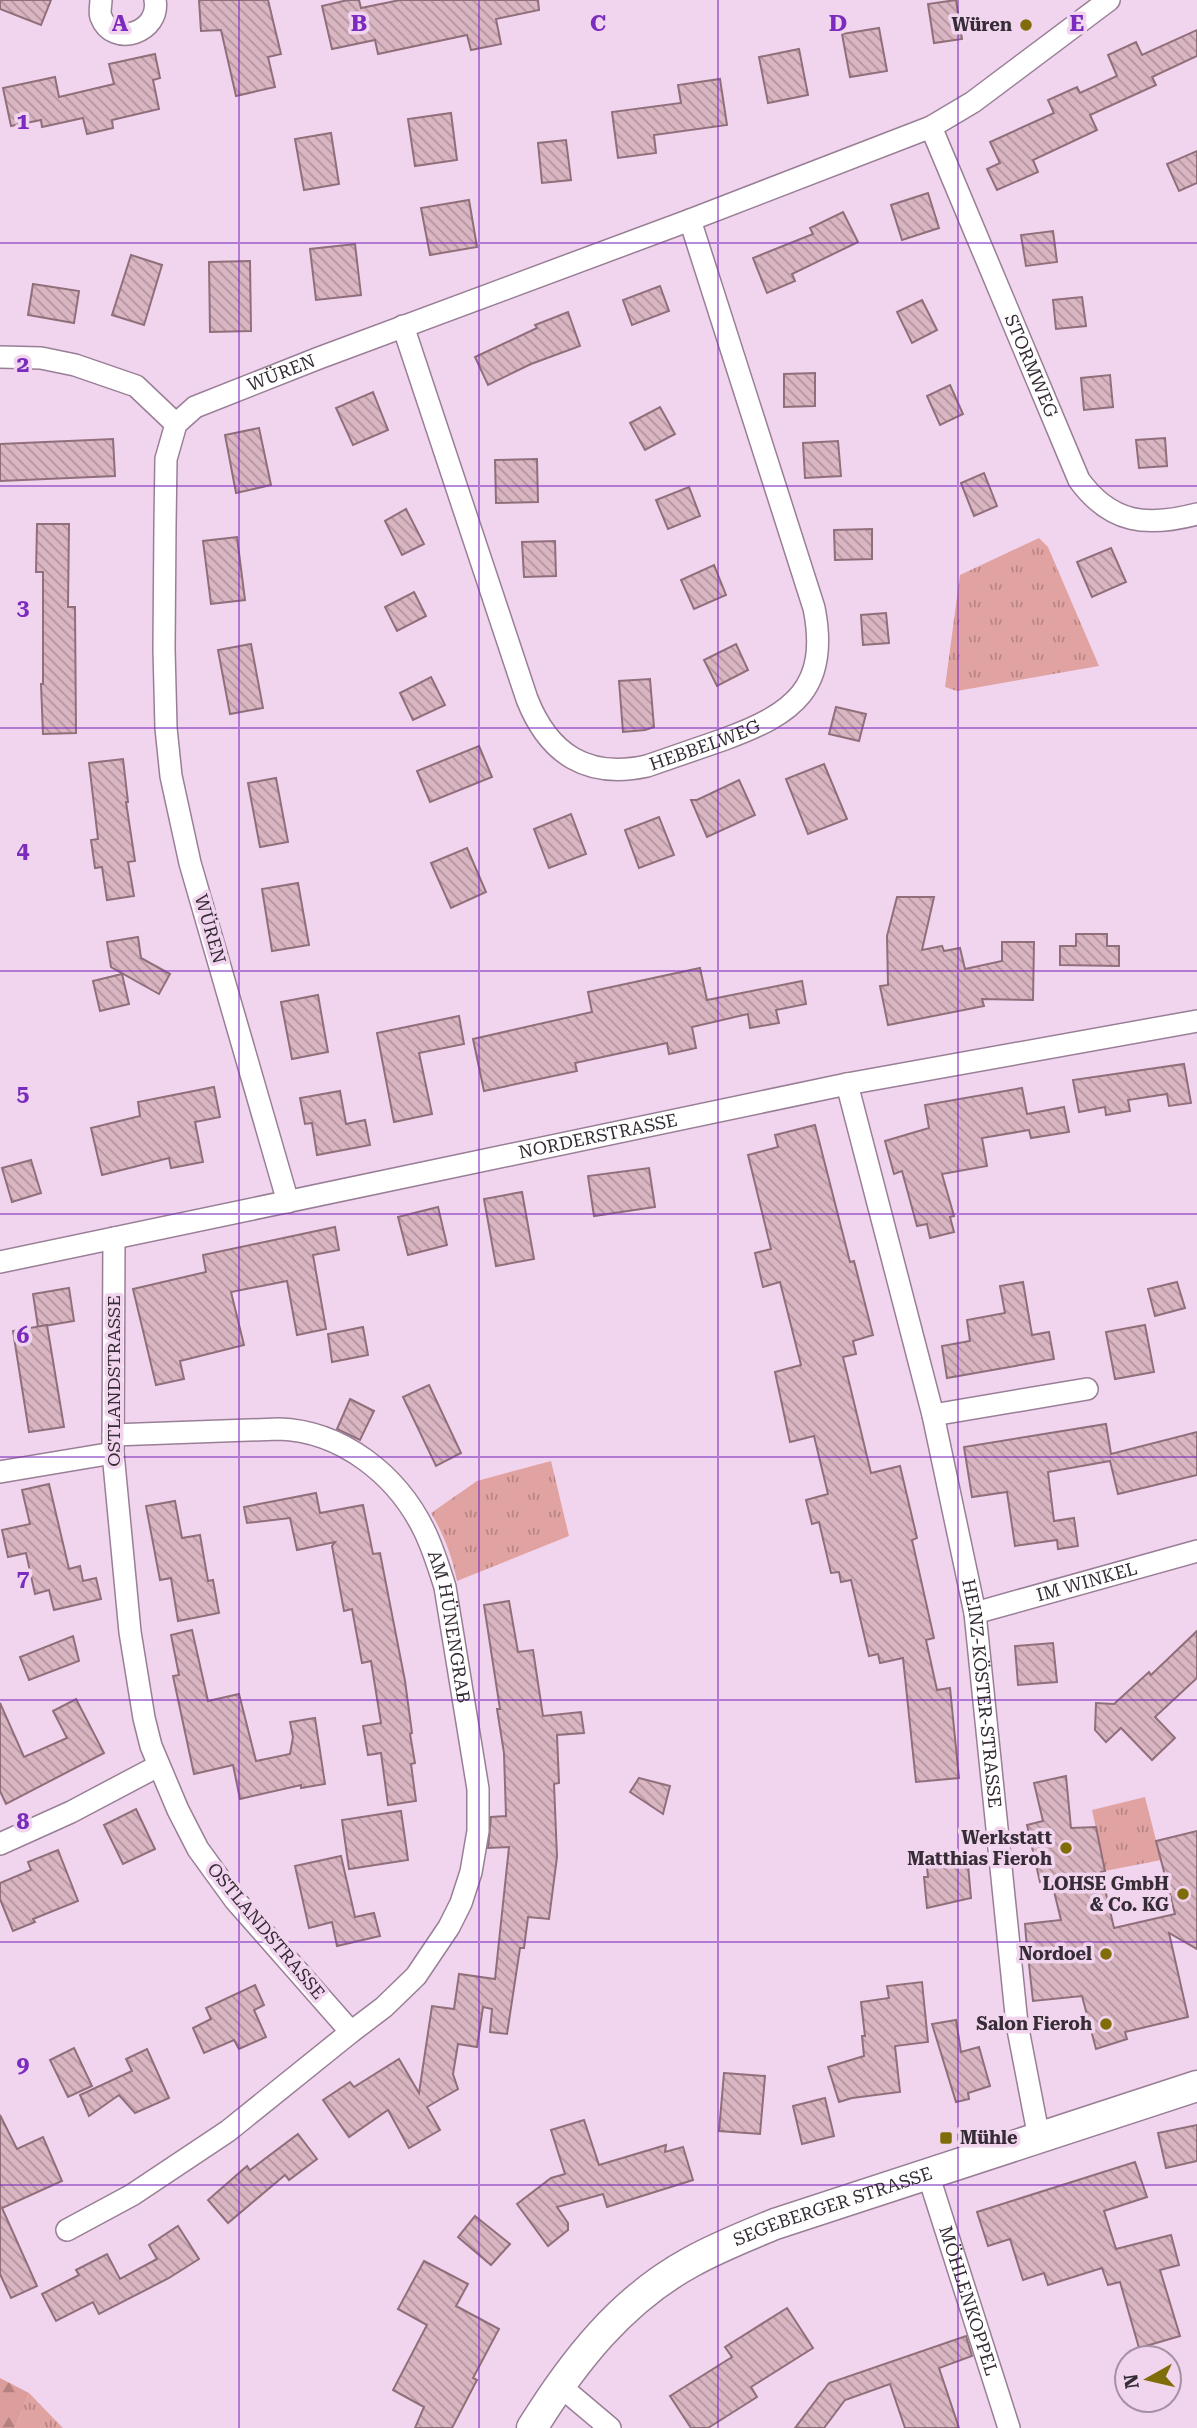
<svg xmlns="http://www.w3.org/2000/svg" width="1197" height="2428" font-family="'Roboto Serif',serif">
<defs>
<pattern id="grass-tufts" width="24" height="20" patternUnits="userSpaceOnUse" patternTransform="scale(1.75)"><rect width="24" height="20" fill="#e1a3a1"/><path d="M3 7l-1-3M5 7V3M7 7l1-3M15 17l-1-3M17 17v-4M19 17l1-3" fill="none" stroke="#b78584"/></pattern>
<pattern id="forest-firs" width="22" height="20" patternUnits="userSpaceOnUse" patternTransform="scale(1.75)"><rect width="22" height="20" fill="#dc9e9c"/><path d="M5 1l3.5 6h-7zM16 11l3.5 6h-7z" fill="#b38180"/></pattern>
<pattern id="building-back-hatch" width="6" height="6" patternUnits="userSpaceOnUse" patternTransform="scale(1.75)"><rect width="6" height="6" fill="#dab5c2"/><path d="M-1 5l2 2M0 0l6 6M5-1l2 2" fill="none" stroke="#b2939e"/></pattern>
</defs>
<rect width="100%" height="100%" fill="#f1d5ee"/>
<g fill="url(#grass-tufts)">
<path d="M1039,538L1048,547L1099,666L957,691L945,687L960,575Z"/>
<path d="M551,1461L569,1536L457,1581C452,1556 444,1535 431,1513L477,1481Z"/>
<path d="M1145,1797L1161,1860L1105,1871L1092,1810Z"/>
<path d="M29,2393L63,2428H15Z"/>
</g>
<path fill="url(#forest-firs)" d="M0,2378L29,2393L15,2428H0Z"/>
<g fill="url(#building-back-hatch)" stroke="#906f7b" stroke-width="2">
<path d="M0,0H51L41,25L0,9Z"/>
<path d="M199,0H268L281,54L268,57L275,87L236,96L221,30L201,31Z"/>
<path d="M348,0H359L361,8L400,0H538L539,10L496,19L501,44L471,50L467,35L378,54L375,40L332,49L322,6Z"/>
<path d="M956,0L962,39L934,43L928,4Z"/>
<path d="M879,28L887,71L850,77L842,34Z"/>
<path d="M1197,30V56L1152,77L1156,85L1090,115L1097,130L1033,160L1038,172L997,190L987,169L1000,163L990,142L1054,113L1048,100L1077,87L1080,93L1117,76L1108,55L1136,42L1142,55Z"/>
<path d="M799,49L808,95L768,103L759,57Z"/>
<path d="M155,54L160,78L153,80L159,109L112,120L113,128L87,134L83,118L42,127L41,120L11,126L3,88L55,77L59,97L114,84L109,64Z"/>
<path d="M720,79L727,125L654,135L656,153L618,158L612,112L681,103L678,85Z"/>
<path d="M451,113L457,160L415,166L408,119Z"/>
<path d="M331,133L339,184L304,190L295,139Z"/>
<path d="M566,140L571,180L542,183L538,143Z"/>
<path d="M1197,151V183L1179,191L1167,164Z"/>
<path d="M928,193L939,228L902,240L891,205Z"/>
<path d="M469,200L477,247L430,255L421,208Z"/>
<path d="M843,212L858,242L792,274L795,281L767,293L753,258L813,234L810,228Z"/>
<path d="M1053,231L1057,262L1026,266L1021,235Z"/>
<path d="M355,244L361,295L316,300L310,249Z"/>
<path d="M131,255L162,265L144,325L112,315Z"/>
<path d="M250,261L251,331L210,332L209,262Z"/>
<path d="M33,284L79,291L74,323L28,315Z"/>
<path d="M660,286L669,311L632,325L623,300Z"/>
<path d="M1082,297L1086,326L1056,329L1053,300Z"/>
<path d="M922,300L937,330L912,343L897,312Z"/>
<path d="M568,312L580,346L531,364L488,385L475,357L537,328L535,325Z"/>
<path d="M815,373V406L784,407V374Z"/>
<path d="M1110,375L1113,407L1084,410L1081,378Z"/>
<path d="M950,385L963,414L940,425L927,396Z"/>
<path d="M373,392L388,430L353,445L336,408Z"/>
<path d="M660,407L675,434L645,450L630,423Z"/>
<path d="M259,428L271,485L236,493L225,435Z"/>
<path d="M1165,438L1167,466L1139,468L1136,440Z"/>
<path d="M113,439L115,476L0,481V444Z"/>
<path d="M838,441L841,476L805,478L803,443Z"/>
<path d="M537,459L538,502L496,503L495,460Z"/>
<path d="M984,473L997,506L974,516L961,483Z"/>
<path d="M689,487L700,516L668,529L656,500Z"/>
<path d="M406,509L424,544L402,555L385,521Z"/>
<path d="M37,524H69L68,607H75L76,733L43,734L41,684H43V572H36Z"/>
<path d="M872,529V559L835,560L834,530Z"/>
<path d="M237,537L245,600L211,604L203,541Z"/>
<path d="M555,541L556,576L524,577L522,542Z"/>
<path d="M1111,548L1126,582L1092,597L1077,562Z"/>
<path d="M714,565L726,595L694,609L681,580Z"/>
<path d="M414,592L426,616L397,631L385,607Z"/>
<path d="M886,613L889,643L863,645L861,615Z"/>
<path d="M251,644L263,708L230,714L218,650Z"/>
<path d="M736,644L748,670L717,686L704,660Z"/>
<path d="M431,677L445,705L413,720L400,693Z"/>
<path d="M650,679L654,727L645,730L623,732L619,681Z"/>
<path d="M836,707L866,714L859,741L829,734Z"/>
<path d="M479,746L492,777L430,802L417,771Z"/>
<path d="M123,759L128,802H126L135,861L128,862L134,896L107,900L102,867L95,868L91,840L98,839L89,763Z"/>
<path d="M824,764L847,819L808,834L786,779Z"/>
<path d="M276,778L288,842L260,847L248,783Z"/>
<path d="M739,780L755,815L707,837L691,800H697Z"/>
<path d="M571,814L586,854L549,868L534,829Z"/>
<path d="M659,817L674,855L639,868L625,830Z"/>
<path d="M467,848L486,892L451,908L431,863Z"/>
<path d="M298,883L309,945L272,951L262,889Z"/>
<path d="M897,897H934L922,950L942,946L944,951L960,948L965,969L1002,961V942H1034L1033,1000L982,999L984,1006L888,1025L880,986L888,985L887,936Z"/>
<path d="M1076,934H1107V946H1119V966L1060,965V946H1076Z"/>
<path d="M138,937L141,958L170,974L159,994L111,967L107,942Z"/>
<path d="M700,968L707,1000L802,981L806,1004L776,1010L779,1023L750,1028L748,1014L692,1027L696,1048L669,1054L667,1043L575,1063L577,1071L484,1091L473,1039L592,1012L588,992Z"/>
<path d="M122,974L129,1004L100,1011L93,981Z"/>
<path d="M318,995L328,1052L292,1059L281,1002Z"/>
<path d="M459,1016L464,1044L419,1053L432,1114L394,1122L377,1033Z"/>
<path d="M1184,1064L1191,1103L1169,1106L1167,1094L1128,1100L1130,1111L1106,1115L1105,1107L1079,1112L1073,1080Z"/>
<path d="M214,1087L220,1117L195,1122L203,1162L171,1168L169,1158L102,1175L91,1128L140,1116L138,1102Z"/>
<path d="M1022,1088L1027,1114L1064,1107L1069,1132L1031,1138L1029,1130L982,1138L987,1166L942,1174L954,1216L950,1217L954,1232L930,1238L927,1224L917,1226L902,1171L894,1174L885,1141L929,1128L925,1105Z"/>
<path d="M340,1091L346,1124L365,1120L370,1145L317,1155L312,1123L305,1124L300,1098Z"/>
<path d="M815,1125L850,1262L854,1261L873,1335L853,1341L856,1354L843,1357L871,1473L900,1466L917,1538L912,1540L934,1638L926,1640L937,1690L950,1688L959,1778L916,1782L903,1658L880,1663L878,1654L869,1656L851,1580L841,1582L839,1572L831,1573L819,1522L812,1524L806,1500L828,1494L814,1436L790,1442L775,1372L801,1365L780,1282L763,1287L755,1253L771,1249L748,1155L778,1147L775,1135Z"/>
<path d="M31,1160L41,1193L12,1202L2,1168Z"/>
<path d="M649,1168L655,1207L594,1216L588,1176Z"/>
<path d="M522,1192L534,1259L496,1266L484,1199Z"/>
<path d="M438,1207L447,1245L408,1255L398,1217Z"/>
<path d="M335,1227L339,1250L313,1255L326,1329L297,1335L287,1281L231,1292L244,1345L180,1361L184,1379L156,1385L133,1289L206,1272L203,1255Z"/>
<path d="M1023,1282L1032,1335L1049,1332L1054,1359L947,1378L942,1346L970,1341L967,1320L1005,1313L1000,1286Z"/>
<path d="M1177,1282L1185,1308L1155,1316L1148,1289Z"/>
<path d="M69,1288L74,1321L38,1327L33,1294Z"/>
<path d="M47,1325L64,1427L29,1432L13,1331Z"/>
<path d="M1145,1325L1154,1372L1115,1379L1106,1332Z"/>
<path d="M363,1327L368,1355L332,1362L328,1334Z"/>
<path d="M429,1385L461,1453L436,1466L403,1397Z"/>
<path d="M350,1399L374,1411L360,1440L337,1429Z"/>
<path d="M1106,1424L1111,1454L1197,1432V1475L1118,1494L1110,1461L1048,1472L1054,1521L1074,1518L1078,1546L1058,1549L1057,1540L1015,1546L1007,1492L972,1497L964,1447Z"/>
<path d="M49,1484L69,1569L80,1566L83,1581L96,1578L101,1599L54,1610L49,1590L35,1594L26,1553L8,1557L2,1530L30,1524L22,1490Z"/>
<path d="M316,1493L320,1513L363,1505L373,1554L380,1553L405,1681L412,1733L410,1734L415,1763L411,1764L416,1801L388,1805L381,1753L368,1755L363,1726L381,1723L371,1661L362,1663L352,1609L344,1611L332,1546L335,1542L297,1550L290,1518L247,1523L244,1507Z"/>
<path d="M175,1501L182,1538L200,1535L208,1581L213,1580L219,1613L178,1621L171,1578L160,1580L146,1506Z"/>
<path d="M509,1601L518,1652L533,1650L543,1716L581,1712L584,1733L557,1735L559,1783L554,1784L557,1857L549,1919L528,1917L524,1948H520L507,2034L490,2032L492,2009L483,2007L477,2047L458,2044L453,2074L458,2089L427,2107L440,2130L409,2148L388,2110L349,2137L323,2100L350,2082L354,2087L399,2059L419,2093L432,2006L454,2009L459,1974L495,1979L509,1847L488,1848L491,1817L506,1816L504,1753L497,1709H500L484,1605Z"/>
<path d="M192,1630L208,1701L239,1694L256,1761L290,1754L293,1737L290,1722L315,1718L325,1784L301,1788V1785L240,1799L233,1765L194,1774L173,1676L179,1675L171,1635Z"/>
<path d="M1197,1631V1678L1155,1717L1175,1738L1152,1760L1121,1728L1106,1742L1095,1730L1096,1703L1114,1704L1149,1672L1151,1675Z"/>
<path d="M73,1636L79,1661L29,1680L20,1657Z"/>
<path d="M1053,1643L1057,1682L1018,1685L1015,1646Z"/>
<path d="M76,1699L104,1753L6,1804L0,1791V1703L24,1757L67,1738L53,1711Z"/>
<path d="M1066,1776L1071,1828L1096,1827L1105,1871L1101,1872L1114,1928L1175,1914L1156,1841L1197,1831V1949L1169,1933L1188,2017L1125,2032L1127,2039L1096,2049L1082,1996L1033,2001L1026,1937L1025,1924L1061,1920L1051,1879L1040,1882L1027,1825L1043,1821L1034,1783Z"/>
<path d="M639,1778L670,1786L663,1814L630,1792Z"/>
<path d="M136,1809L155,1849L123,1864L104,1825Z"/>
<path d="M401,1811L408,1860L349,1869L342,1820Z"/>
<path d="M58,1850L78,1901L33,1919L35,1922L13,1931L0,1899V1883L31,1870L28,1862Z"/>
<path d="M967,1854L971,1898L927,1908L924,1877H928L926,1858Z"/>
<path d="M341,1856L355,1917L374,1913L380,1936L337,1946L332,1922L309,1928L295,1866Z"/>
<path d="M922,1982L928,2042L895,2046L900,2092L852,2098L839,2102L828,2067L864,2056L862,2036H865L861,2002L889,1998L887,1986Z"/>
<path d="M255,1985L264,2005L254,2010L266,2037L239,2049L234,2040L204,2053L193,2028L211,2019L206,2008Z"/>
<path d="M956,2020L961,2052L979,2047L990,2086L968,2093L969,2099L956,2102L932,2024Z"/>
<path d="M74,2048L92,2086L68,2097L50,2060Z"/>
<path d="M147,2049L169,2098L135,2113L119,2095L89,2116L80,2095L132,2071L126,2059Z"/>
<path d="M724,2073L765,2076L760,2134L719,2131Z"/>
<path d="M825,2098L834,2136L802,2144L793,2106Z"/>
<path d="M0,2115L17,2149L43,2137L62,2181L2,2208L37,2286L11,2298L0,2274Z"/>
<path d="M584,2120L599,2165L666,2145L665,2152L683,2147L693,2180L607,2207L603,2194L557,2207L568,2223V2230L548,2246L517,2204L551,2178L565,2174L551,2130Z"/>
<path d="M1197,2125V2161L1166,2168L1158,2133Z"/>
<path d="M298,2134L317,2159L289,2180L285,2175L228,2223L208,2200L247,2166L250,2170Z"/>
<path d="M1135,2162L1147,2197L1104,2211L1116,2249L1171,2235L1179,2265L1160,2270L1180,2336L1139,2348L1120,2282L1108,2285L1102,2268L1048,2285L1044,2273L1023,2280L1010,2239L988,2246L977,2212Z"/>
<path d="M475,2216L510,2244L491,2265L458,2237Z"/>
<path d="M178,2226L199,2259L169,2278L99,2314L93,2302L56,2321L42,2294L79,2275L76,2270L107,2254L120,2279L157,2259L149,2245Z"/>
<path d="M424,2261L468,2284L456,2306L499,2329L473,2378L477,2380L452,2428H415L424,2407L393,2390L427,2325L398,2309Z"/>
<path d="M787,2308L813,2348L751,2387L757,2397L708,2428H691L670,2396L732,2357L725,2347Z"/>
<path d="M966,2336L972,2356L939,2368L959,2428H905L890,2384L845,2400L824,2428H795L829,2383Z"/>
</g>
<g fill="none" stroke-linecap="round" stroke-linejoin="round">
<g stroke="#997f96" stroke-width="24">
<g id="street">
<path d="M101,0C101,5 99,13 101,17C113,49 161,32 155,0"/>
<path id="s1" d="M931,127L1079,480C1111,524 1147,527 1197,514"/>
<path id="s2" d="M403,326L527,699C549,755 588,779 647,766C673,757 699,748 725,739C793,714 830,688 814,608L690,220"/>
<path d="M0,357L41,358L75,365L136,386L176,424"/>
<path id="s3" d="M847,1084L933,1415L975,1613L1017,2024L1039,2138"/>
<path id="s4" d="M288,1202L190,863L171,776L166,728L164,649L165,524L166,459L176,424L195,407L319,358L690,220L931,127L973,102L1109,0"/>
<path id="s5" d="M0,1262L847,1084L1197,1021"/>
<path d="M933,1415L1087,1389"/>
<path id="s6" d="M113,1435L279,1429C342,1431 397,1475 424,1530C433,1548 439,1568 445,1587L478,1789V1831L471,1872L461,1903L449,1927L416,1976L384,2007L351,2032"/>
<path d="M0,1472L113,1453"/>
<path id="s7" d="M975,1613L1197,1551"/>
<path d="M0,1844L71,1812L158,1766"/>
<path id="s8" d="M928,2174L1009,2428"/>
<path d="M67,2230L132,2195L228,2131L351,2032L235,1900L198,1849L178,1810L151,1746L144,1718L130,1632L113,1453L114,1238"/>
<path d="M559,2385L610,2428"/>
</g>
</g>
<g stroke="#997f96" stroke-width="33">
<g id="secondary">
<path id="s9" d="M532,2428C573,2362 621,2300 691,2262C718,2247 746,2236 775,2224L1197,2086"/>
</g>
</g>
<use href="#street" stroke="#fff" stroke-width="21"/>
<use href="#secondary" stroke="#fff" stroke-width="30"/>
</g>
<path fill="none" stroke="#7b2cbf" stroke-width="2" stroke-opacity="0.55" d="M239,0V2428M479,0V2428M718,0V2428M958,0V2428M0,243H1197M0,486H1197M0,728H1197M0,971H1197M0,1214H1197M0,1457H1197M0,1700H1197M0,1942H1197M0,2185H1197"/>
<g fill="#806d09" stroke="#f1d5ee" stroke-width="2.5">
<circle cx="1026" cy="25" r="7"/>
<circle cx="1066" cy="1848" r="7"/>
<circle cx="1183" cy="1894" r="7"/>
<circle cx="1106" cy="1954" r="7"/>
<circle cx="1106" cy="2024" r="7"/>
<rect x="939" y="2131" width="14" height="14" rx="3.5"/>
</g>
<g text-anchor="middle" stroke-width="7" stroke-linejoin="round" paint-order="stroke">
<g font-size="18" font-weight="bold" fill="#362c35" stroke="#f1d5ee" text-anchor="end">
<text x="1012" y="31">Würen</text>
<text x="1052" y="1844">Werkstatt<tspan x="1052" dy="21">Matthias Fieroh</tspan></text>
<text x="1169" y="1890">LOHSE GmbH<tspan x="1169" dy="21">&amp; Co. KG</tspan></text>
<text x="1092" y="1960">Nordoel</text>
<text x="1092" y="2030">Salon Fieroh</text>
<text x="960" y="2144" text-anchor="start">Mühle</text>
</g>
<g font-size="18" fill="#362c35" stroke="#f1d5ee">
<text dy="6" stroke="none"><textPath href="#s1" startOffset="259">STORMWEG</textPath></text>
<text dy="6" stroke="none"><textPath href="#s4" startOffset="914">WÜREN</textPath></text>
<text dy="6" stroke="none"><textPath href="#s2" startOffset="607">HEBBELWEG</textPath></text>
<text transform="translate(210 929) rotate(74)" y="6">WÜREN</text>
<text dy="6" stroke="none"><textPath href="#s5" startOffset="611">NORDERSTRASSE</textPath></text>
<text transform="translate(114 1381) rotate(-90)" y="6">OSTLANDSTRASSE</text>
<text dy="6" stroke="none"><textPath href="#s7" startOffset="116">IM WINKEL</textPath></text>
<text dy="6" stroke="none"><textPath href="#s6" startOffset="452">AM HÜNENGRAB</textPath></text>
<text dy="6" stroke="none"><textPath href="#s3" startOffset="625">HEINZ-KÖSTER-STRASSE</textPath></text>
<text transform="translate(266 1931) rotate(50)" y="6">OSTLANDSTRASSE</text>
<text dy="6" stroke="none"><textPath href="#s9" startOffset="385">SEGEBERGER STRASSE</textPath></text>
<text dy="6" stroke="none"><textPath href="#s8" startOffset="133">MÖHLENKOPPEL</textPath></text>
</g>
</g>
<g font-size="23" text-anchor="middle" font-weight="bold" fill="#7b2cbf" stroke="#f1d5ee" stroke-width="7" stroke-linejoin="round" paint-order="stroke">
<text x="120" y="31">A</text>
<text x="359" y="31">B</text>
<text x="598" y="31">C</text>
<text x="838" y="31">D</text>
<text x="1077" y="31">E</text>
<text x="23" y="129">1</text>
<text x="23" y="372">2</text>
<text x="23" y="615">3</text>
<text x="23" y="858">4</text>
<text x="23" y="1101">5</text>
<text x="23" y="1343">6</text>
<text x="23" y="1586">7</text>
<text x="23" y="1829">8</text>
<text x="23" y="2072">9</text>
</g>
<g transform="translate(1148 2379) rotate(262)"><circle r="33" fill="#f1d5ee" stroke="#a691a4" stroke-width="2"/>
<path d="M0-5L12 26L0 18L-12 26Z" fill="#806d09"/>
<text y="-10" font-size="19" font-weight="bold" text-anchor="middle" fill="#362c35">N</text>
</g>
</svg>
